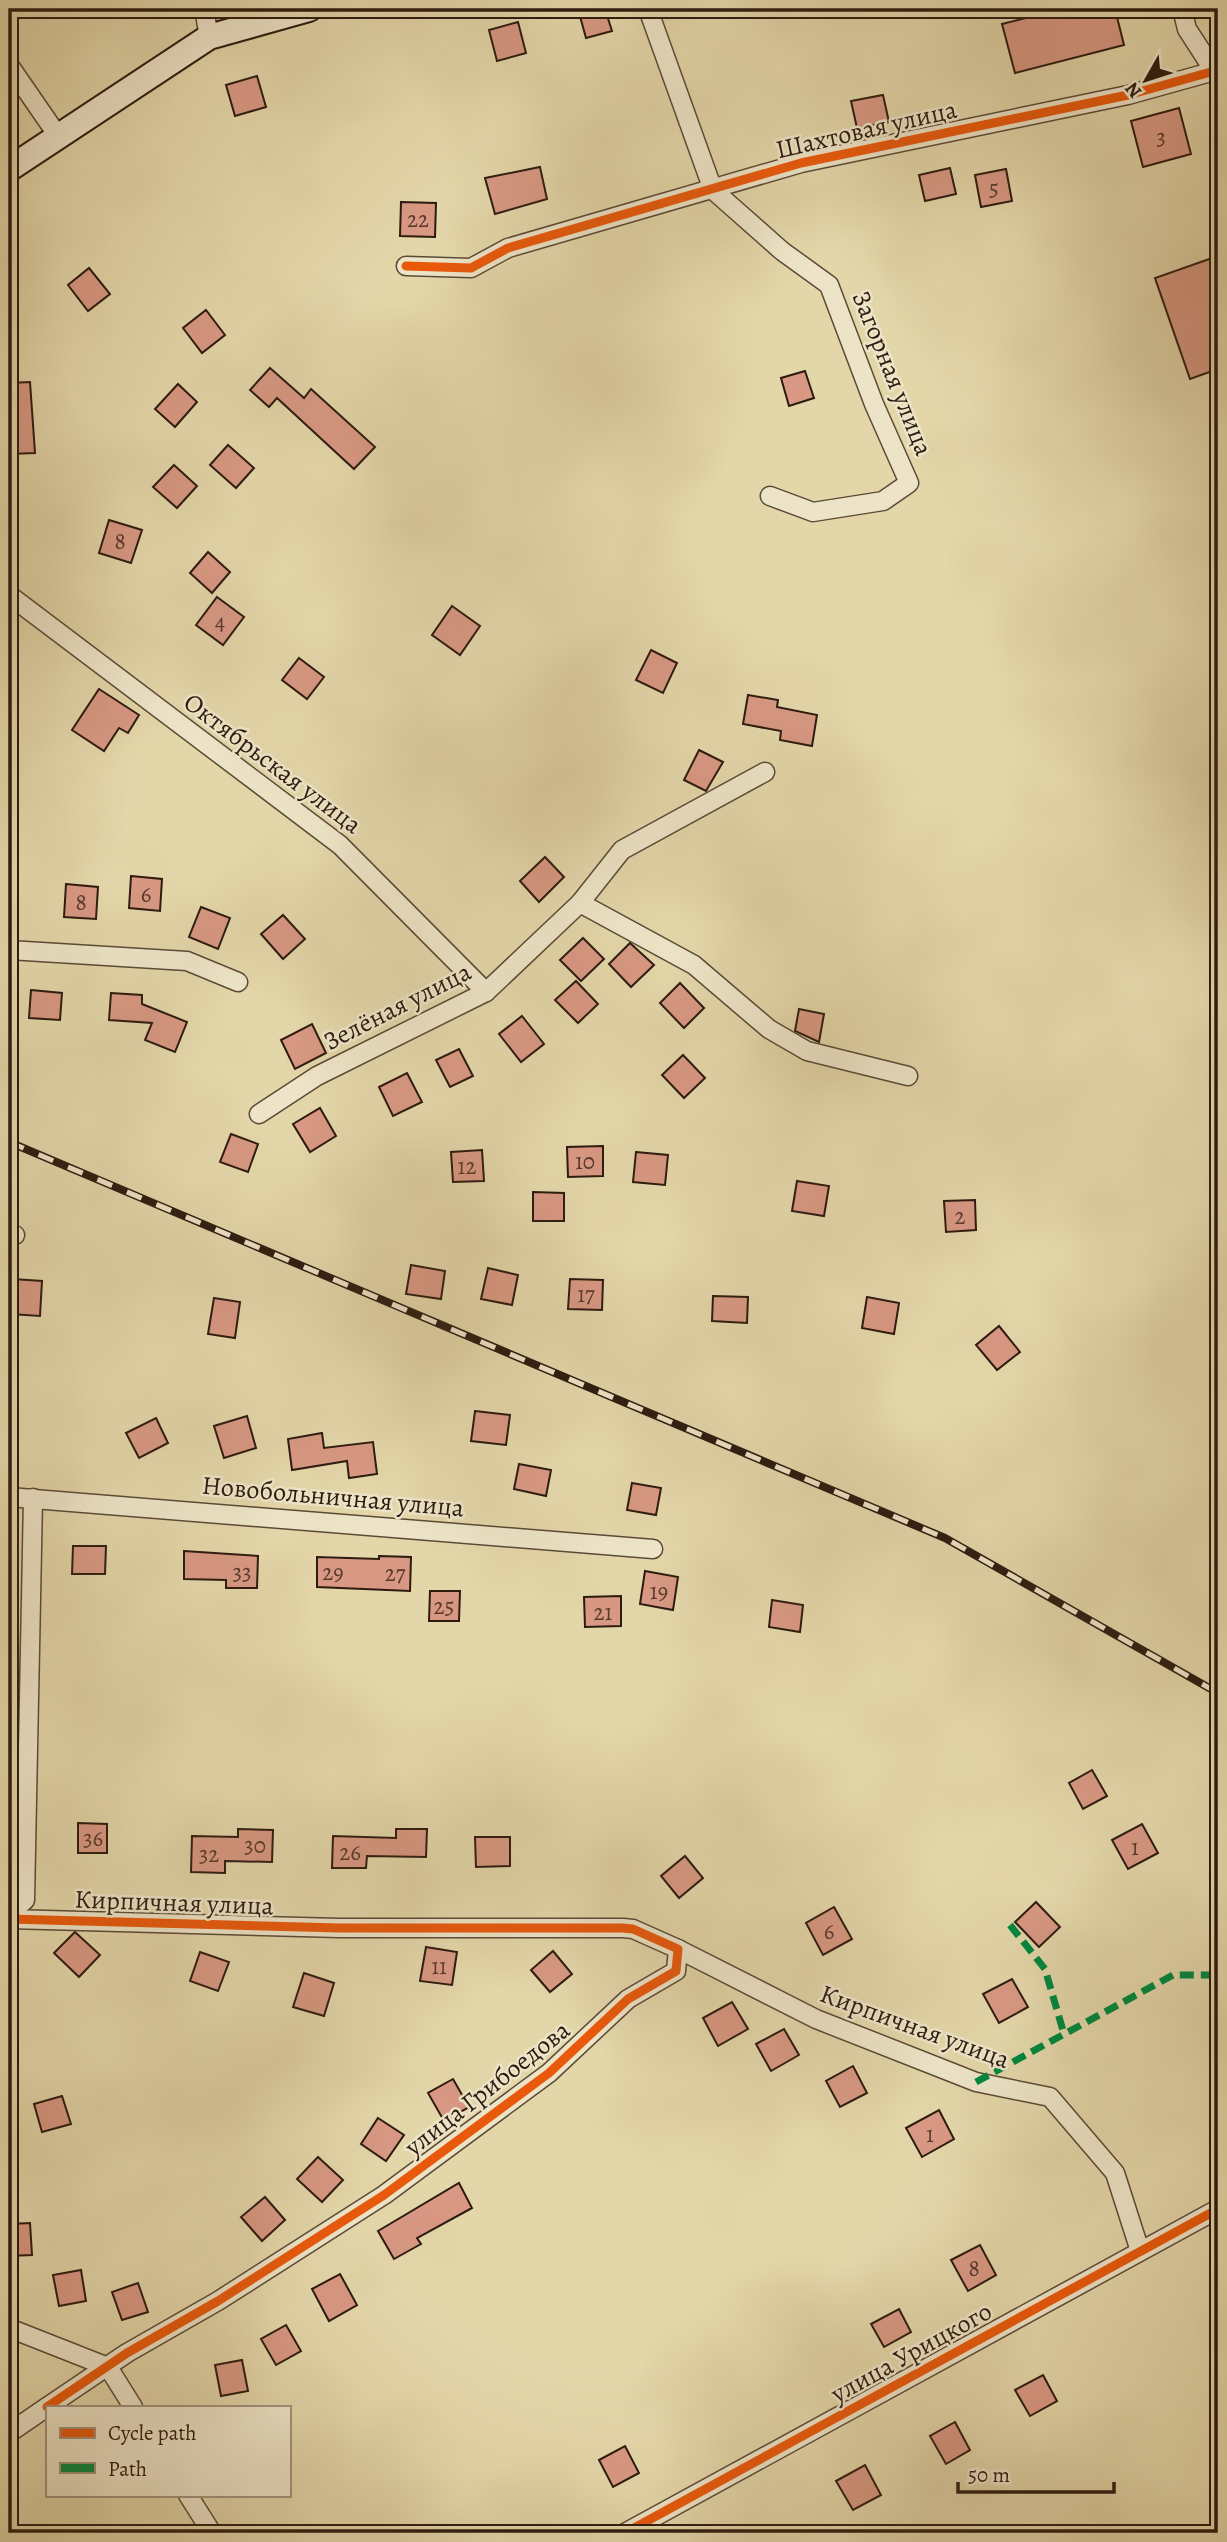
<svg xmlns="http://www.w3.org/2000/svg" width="1227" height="2542" font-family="Alegreya,serif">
<rect width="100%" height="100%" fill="#e3d6a9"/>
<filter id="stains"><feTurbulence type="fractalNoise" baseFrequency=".00286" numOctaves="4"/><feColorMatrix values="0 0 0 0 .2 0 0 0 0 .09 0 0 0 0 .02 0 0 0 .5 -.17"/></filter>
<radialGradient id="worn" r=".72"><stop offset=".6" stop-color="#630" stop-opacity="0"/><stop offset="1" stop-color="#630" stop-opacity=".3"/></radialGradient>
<g fill="#d89883" stroke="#2d1b0f" stroke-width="2">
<path d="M578,9H605L612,31L586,38Z"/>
<path d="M1062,9H1115L1124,45L1015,73L1002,24Z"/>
<path d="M518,22L526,53L497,61L489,30Z"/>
<path d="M257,76L266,107L235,116L226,85Z"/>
<path d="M883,95L889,122L857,128L851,101Z"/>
<path d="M1179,108L1191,154L1143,167L1131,121Z"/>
<path d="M540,167L547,199L495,214L485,178Z"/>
<path d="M950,168L956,194L925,201L919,175Z"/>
<path d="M1006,169L1012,201L981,207L975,175Z"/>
<path d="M401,202L436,203L435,237L400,236Z"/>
<path d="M1218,256V369L1190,379L1155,278Z"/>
<path d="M89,268L110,294L88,311L68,285Z"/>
<path d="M206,310L225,335L202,353L183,328Z"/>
<path d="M270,368L304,398L311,389L375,447L354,469L277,398L269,407L250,390Z"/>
<path d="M805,371L814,398L789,406L781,378Z"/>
<path d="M30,382L35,453L9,454V383Z"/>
<path d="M178,384L197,402L175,427L155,409Z"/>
<path d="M228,445L254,468L236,488L210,465Z"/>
<path d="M174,465L197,486L177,508L153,487Z"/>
<path d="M109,520L142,530L131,563L99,553Z"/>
<path d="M208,552L230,572L212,593L190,573Z"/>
<path d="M217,597L244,617L223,645L196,625Z"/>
<path d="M452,606L480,626L460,655L432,635Z"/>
<path d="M651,650L677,663L663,693L636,680Z"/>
<path d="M299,658L324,677L307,699L282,680Z"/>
<path d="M99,689L139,715L128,733L119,728L104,751L72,730Z"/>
<path d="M748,695L778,700L777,707L817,715L812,746L780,740L781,731L743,724Z"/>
<path d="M699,750L723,762L706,791L684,780Z"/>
<path d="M545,857L564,877L539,902L520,881Z"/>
<path d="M131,876L162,879L160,911L129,908Z"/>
<path d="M66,884L98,887L96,919L64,917Z"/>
<path d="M201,907L230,918L218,949L189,937Z"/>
<path d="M283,915L305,939L283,959L261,934Z"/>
<path d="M583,938L604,959L581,981L560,960Z"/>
<path d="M630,943L654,965L631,987L609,964Z"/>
<path d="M576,981L598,1004L578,1023L555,1000Z"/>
<path d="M680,983L704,1008L684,1028L660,1003Z"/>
<path d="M31,990L62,993L60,1020L29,1018Z"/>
<path d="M111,993L142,995V1004L187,1022L175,1052L145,1040L152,1023L109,1020Z"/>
<path d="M799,1009L824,1014L819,1042L795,1031Z"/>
<path d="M522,1016L544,1044L521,1062L499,1034Z"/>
<path d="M312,1024L326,1053L295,1069L281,1040Z"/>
<path d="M459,1049L473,1076L450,1087L436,1060Z"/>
<path d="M683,1055L705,1078L684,1098L662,1075Z"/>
<path d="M407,1073L422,1102L393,1116L379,1087Z"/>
<path d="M320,1108L336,1136L310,1152L293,1124Z"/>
<path d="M231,1134L258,1144L248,1172L220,1162Z"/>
<path d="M603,1146V1176L568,1177L567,1147Z"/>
<path d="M482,1150L484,1181L453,1182L451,1152Z"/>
<path d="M636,1152L668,1155L665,1185L633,1182Z"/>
<path d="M797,1181L829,1186L824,1216L792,1211Z"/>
<path d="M533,1192L564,1193V1221H533Z"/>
<path d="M975,1200L976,1230L946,1232L944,1201Z"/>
<path d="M411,1265L445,1271L441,1299L406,1294Z"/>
<path d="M488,1268L518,1275L512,1305L481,1299Z"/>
<path d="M13,1279L42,1281L40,1316L10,1314Z"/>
<path d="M570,1279L603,1280L602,1310L568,1309Z"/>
<path d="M713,1296L748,1297L747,1323L712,1321Z"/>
<path d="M867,1297L899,1303L894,1334L862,1328Z"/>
<path d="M214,1298L240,1302L235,1338L208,1334Z"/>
<path d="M999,1326L1020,1352L997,1370L976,1345Z"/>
<path d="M475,1411L510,1415L506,1445L471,1441Z"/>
<path d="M247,1416L256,1448L224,1458L214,1426Z"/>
<path d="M156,1418L168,1443L139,1458L126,1433Z"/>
<path d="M322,1433L324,1448L373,1442L377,1474L349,1478L347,1461L292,1470L288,1439Z"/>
<path d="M519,1464L551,1470L546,1496L514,1489Z"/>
<path d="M632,1483L661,1488L656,1515L627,1510Z"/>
<path d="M73,1546H106L105,1574H72Z"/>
<path d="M184,1551L258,1556L257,1588H226V1580L184,1579Z"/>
<path d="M379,1556L411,1557L410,1591L317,1587V1557L379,1559Z"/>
<path d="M645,1571L678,1577L673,1610L640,1604Z"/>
<path d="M430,1591H460L459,1621H429Z"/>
<path d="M621,1596V1626L585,1627L584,1597Z"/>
<path d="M772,1600L803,1605L800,1632L769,1627Z"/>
<path d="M1092,1770L1107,1796L1083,1809L1069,1783Z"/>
<path d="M78,1823L107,1824V1853H78Z"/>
<path d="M1142,1824L1158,1853L1128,1869L1112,1840Z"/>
<path d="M238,1829L273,1830L272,1862L225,1861V1873L191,1872L192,1836L238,1837Z"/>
<path d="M396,1829H427L426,1857L367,1856L366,1868H332L333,1836L396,1838Z"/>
<path d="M475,1837H510V1866L476,1867Z"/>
<path d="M685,1856L703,1878L679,1898L661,1876Z"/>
<path d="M1036,1902L1060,1927L1039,1947L1015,1922Z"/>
<path d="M834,1907L852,1939L823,1955L806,1923Z"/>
<path d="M75,1932L100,1955L79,1977L54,1953Z"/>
<path d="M426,1947L457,1952L452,1985L420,1981Z"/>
<path d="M553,1951L572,1974L550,1992L531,1970Z"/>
<path d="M200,1952L229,1962L218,1991L190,1981Z"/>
<path d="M304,1973L334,1983L324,2016L293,2007Z"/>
<path d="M1012,1979L1028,2007L999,2023L983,1994Z"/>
<path d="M732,2002L748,2029L718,2046L703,2018Z"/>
<path d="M784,2029L799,2055L771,2071L756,2044Z"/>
<path d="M853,2066L867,2093L840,2107L826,2081Z"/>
<path d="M453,2079L469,2107L444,2121L428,2093Z"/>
<path d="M62,2096L71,2124L42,2132L34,2104Z"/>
<path d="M939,2110L954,2139L922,2157L906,2128Z"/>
<path d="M378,2118L404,2135L386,2161L361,2144Z"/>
<path d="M318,2157L343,2180L322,2202L297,2179Z"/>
<path d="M459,2183L472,2208L417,2238L421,2244L394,2259L378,2231Z"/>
<path d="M265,2197L285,2220L262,2241L241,2217Z"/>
<path d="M30,2223L32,2255L9,2256V2224Z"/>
<path d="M980,2245L996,2275L968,2291L951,2260Z"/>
<path d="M81,2270L86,2301L59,2306L53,2275Z"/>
<path d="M340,2274L357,2305L329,2321L312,2289Z"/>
<path d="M138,2283L148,2312L122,2320L112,2292Z"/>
<path d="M899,2309L911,2332L884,2347L871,2324Z"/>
<path d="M286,2325L301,2351L276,2365L261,2339Z"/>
<path d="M242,2360L248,2391L221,2396L215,2365Z"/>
<path d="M1043,2375L1057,2401L1030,2416L1015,2390Z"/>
<path d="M955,2422L970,2450L946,2464L930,2436Z"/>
<path d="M625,2446L639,2473L613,2487L599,2460Z"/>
<path d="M865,2465L881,2495L853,2510L836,2481Z"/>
</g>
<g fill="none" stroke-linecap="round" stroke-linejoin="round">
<g stroke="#5a4a36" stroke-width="21">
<g id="street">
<path d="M204,9L209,37"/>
<path d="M648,9L713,190L782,251L829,285L874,404L909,483L883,501L813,512L770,496"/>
<path d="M1182,9L1187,29L1218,77"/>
<path d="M9,65L58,136"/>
<path d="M406,266L471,268L508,248L801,163L1128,95L1218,70"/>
<path d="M9,595L340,845L486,992"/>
<path d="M580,903L694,965L769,1029L807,1051L908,1076"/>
<path d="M9,950L187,961L238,982"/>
<path d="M259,1114L317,1076L486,992L580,903L622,850L765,772"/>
<path d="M9,1234L15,1235"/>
<path d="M9,1497L653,1549"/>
<path d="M9,1914L25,1900L33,1498"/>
<path d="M9,1919L339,1928H623L633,1929L678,1949L676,1971L628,1999L549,2073L384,2195L218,2301L127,2353L47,2407"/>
<path d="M678,1949L816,2019L976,2082L1050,2097L1115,2173L1140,2251"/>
<path d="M9,2328L108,2367L133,2407"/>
<path d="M9,2433L47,2407"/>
<path d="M188,2495L212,2533"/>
<path d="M625,2533L1218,2209"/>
</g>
</g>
<g stroke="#2d1b0f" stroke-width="28">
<path id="secondary" d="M9,169L209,37L309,9"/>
</g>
<use href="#street" stroke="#ede4c7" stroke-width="18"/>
<use href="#secondary" stroke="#ede4c7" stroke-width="24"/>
<g stroke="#2d1b0f" stroke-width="8">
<path id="rail" d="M9,1142L945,1538L1218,1693"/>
</g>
<use href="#rail" stroke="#ede4c7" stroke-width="5" stroke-dasharray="16" stroke-linecap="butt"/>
<g stroke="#00873e" stroke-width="7" stroke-dasharray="14 7" stroke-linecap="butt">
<path d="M1211,1880L1218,1873"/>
<path d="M1010,1925L1045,1969L1064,2034"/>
<path d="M976,2082L1173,1975H1218"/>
</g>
<g stroke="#ede4c7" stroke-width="13">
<g id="cycleway">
<path d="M406,266L471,268L508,248L801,163L1128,95L1218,70"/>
<path d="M9,1919L339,1928H623L633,1929L678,1949L676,1971L628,1999L549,2073L384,2195L218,2301L127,2353L47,2407"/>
<path d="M625,2533L1218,2209"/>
</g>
</g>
<use href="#cycleway" stroke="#e8590c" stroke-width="9"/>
</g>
<g text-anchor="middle" stroke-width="5" stroke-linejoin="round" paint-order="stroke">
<g font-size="23" fill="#583a2c">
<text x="1161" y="145">3</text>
<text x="994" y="196">5</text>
<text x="418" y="227">22</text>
<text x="120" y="549">8</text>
<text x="220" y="629">4</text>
<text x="146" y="902">6</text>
<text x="81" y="910">8</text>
<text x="585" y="1169">10</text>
<text x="467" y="1174">12</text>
<text x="960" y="1224">2</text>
<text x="586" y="1302">17</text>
<text x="242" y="1580">33</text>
<text x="333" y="1580">29</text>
<text x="395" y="1581">27</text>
<text x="659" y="1599">19</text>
<text x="444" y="1614">25</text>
<text x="603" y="1620">21</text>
<text x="93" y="1846">36</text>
<text x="255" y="1853">30</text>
<text x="1135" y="1855">1</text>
<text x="350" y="1860">26</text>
<text x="209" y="1862">32</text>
<text x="829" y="1939">6</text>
<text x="439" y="1974">11</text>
<text x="930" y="2142">1</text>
<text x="974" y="2276">8</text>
</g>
<g font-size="26" fill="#2d1b0f" stroke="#ede4c7">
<text transform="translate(866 129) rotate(-13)" y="9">Шахтовая улица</text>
<text transform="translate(893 373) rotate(68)" y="9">Загорная улица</text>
<text transform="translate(273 763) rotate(37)" y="9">Октябрьская улица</text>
<text transform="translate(397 1006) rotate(-27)" y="9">Зелёная улица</text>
<text transform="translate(333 1496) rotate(5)" y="9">Новобольничная улица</text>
<text transform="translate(174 1902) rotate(2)" y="9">Кирпичная улица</text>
<text transform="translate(915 2026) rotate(20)" y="9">Кирпичная улица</text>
<text transform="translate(487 2088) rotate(-38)" y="9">улица Грибоедова</text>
<text transform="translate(911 2352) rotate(-29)" y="9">улица Урицкого</text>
</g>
</g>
<rect width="1227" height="2542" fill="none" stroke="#e3d6a9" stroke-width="35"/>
<rect x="10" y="10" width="1206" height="2521" fill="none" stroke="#2d1b0f" stroke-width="3.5"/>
<rect x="18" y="18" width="1192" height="2507" fill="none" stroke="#2d1b0f" stroke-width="2"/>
<rect x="46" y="2406" width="245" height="91" fill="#ede4c7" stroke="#a0947d" stroke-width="2"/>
<rect x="60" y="2428" width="35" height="10" fill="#e8590c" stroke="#a0947d" stroke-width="2"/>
<text x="108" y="2440" font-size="21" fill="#2d1b0f">Cycle path</text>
<rect x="60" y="2463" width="35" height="10" fill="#00873e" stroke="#a0947d" stroke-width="2"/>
<text x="108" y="2476" font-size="21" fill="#2d1b0f">Path</text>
<g transform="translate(1146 80) rotate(231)" stroke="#ede4c7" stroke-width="5" paint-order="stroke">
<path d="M0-5L12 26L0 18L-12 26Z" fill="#2d1b0f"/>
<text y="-10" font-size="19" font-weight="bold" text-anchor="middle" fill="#2d1b0f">N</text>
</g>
<path d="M958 2482v10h156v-10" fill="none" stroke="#2d1b0f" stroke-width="3.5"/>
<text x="968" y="2482" font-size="21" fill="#2d1b0f" stroke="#ede4c7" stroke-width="5" paint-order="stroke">50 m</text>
<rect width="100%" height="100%" filter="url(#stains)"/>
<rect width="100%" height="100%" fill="url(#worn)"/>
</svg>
